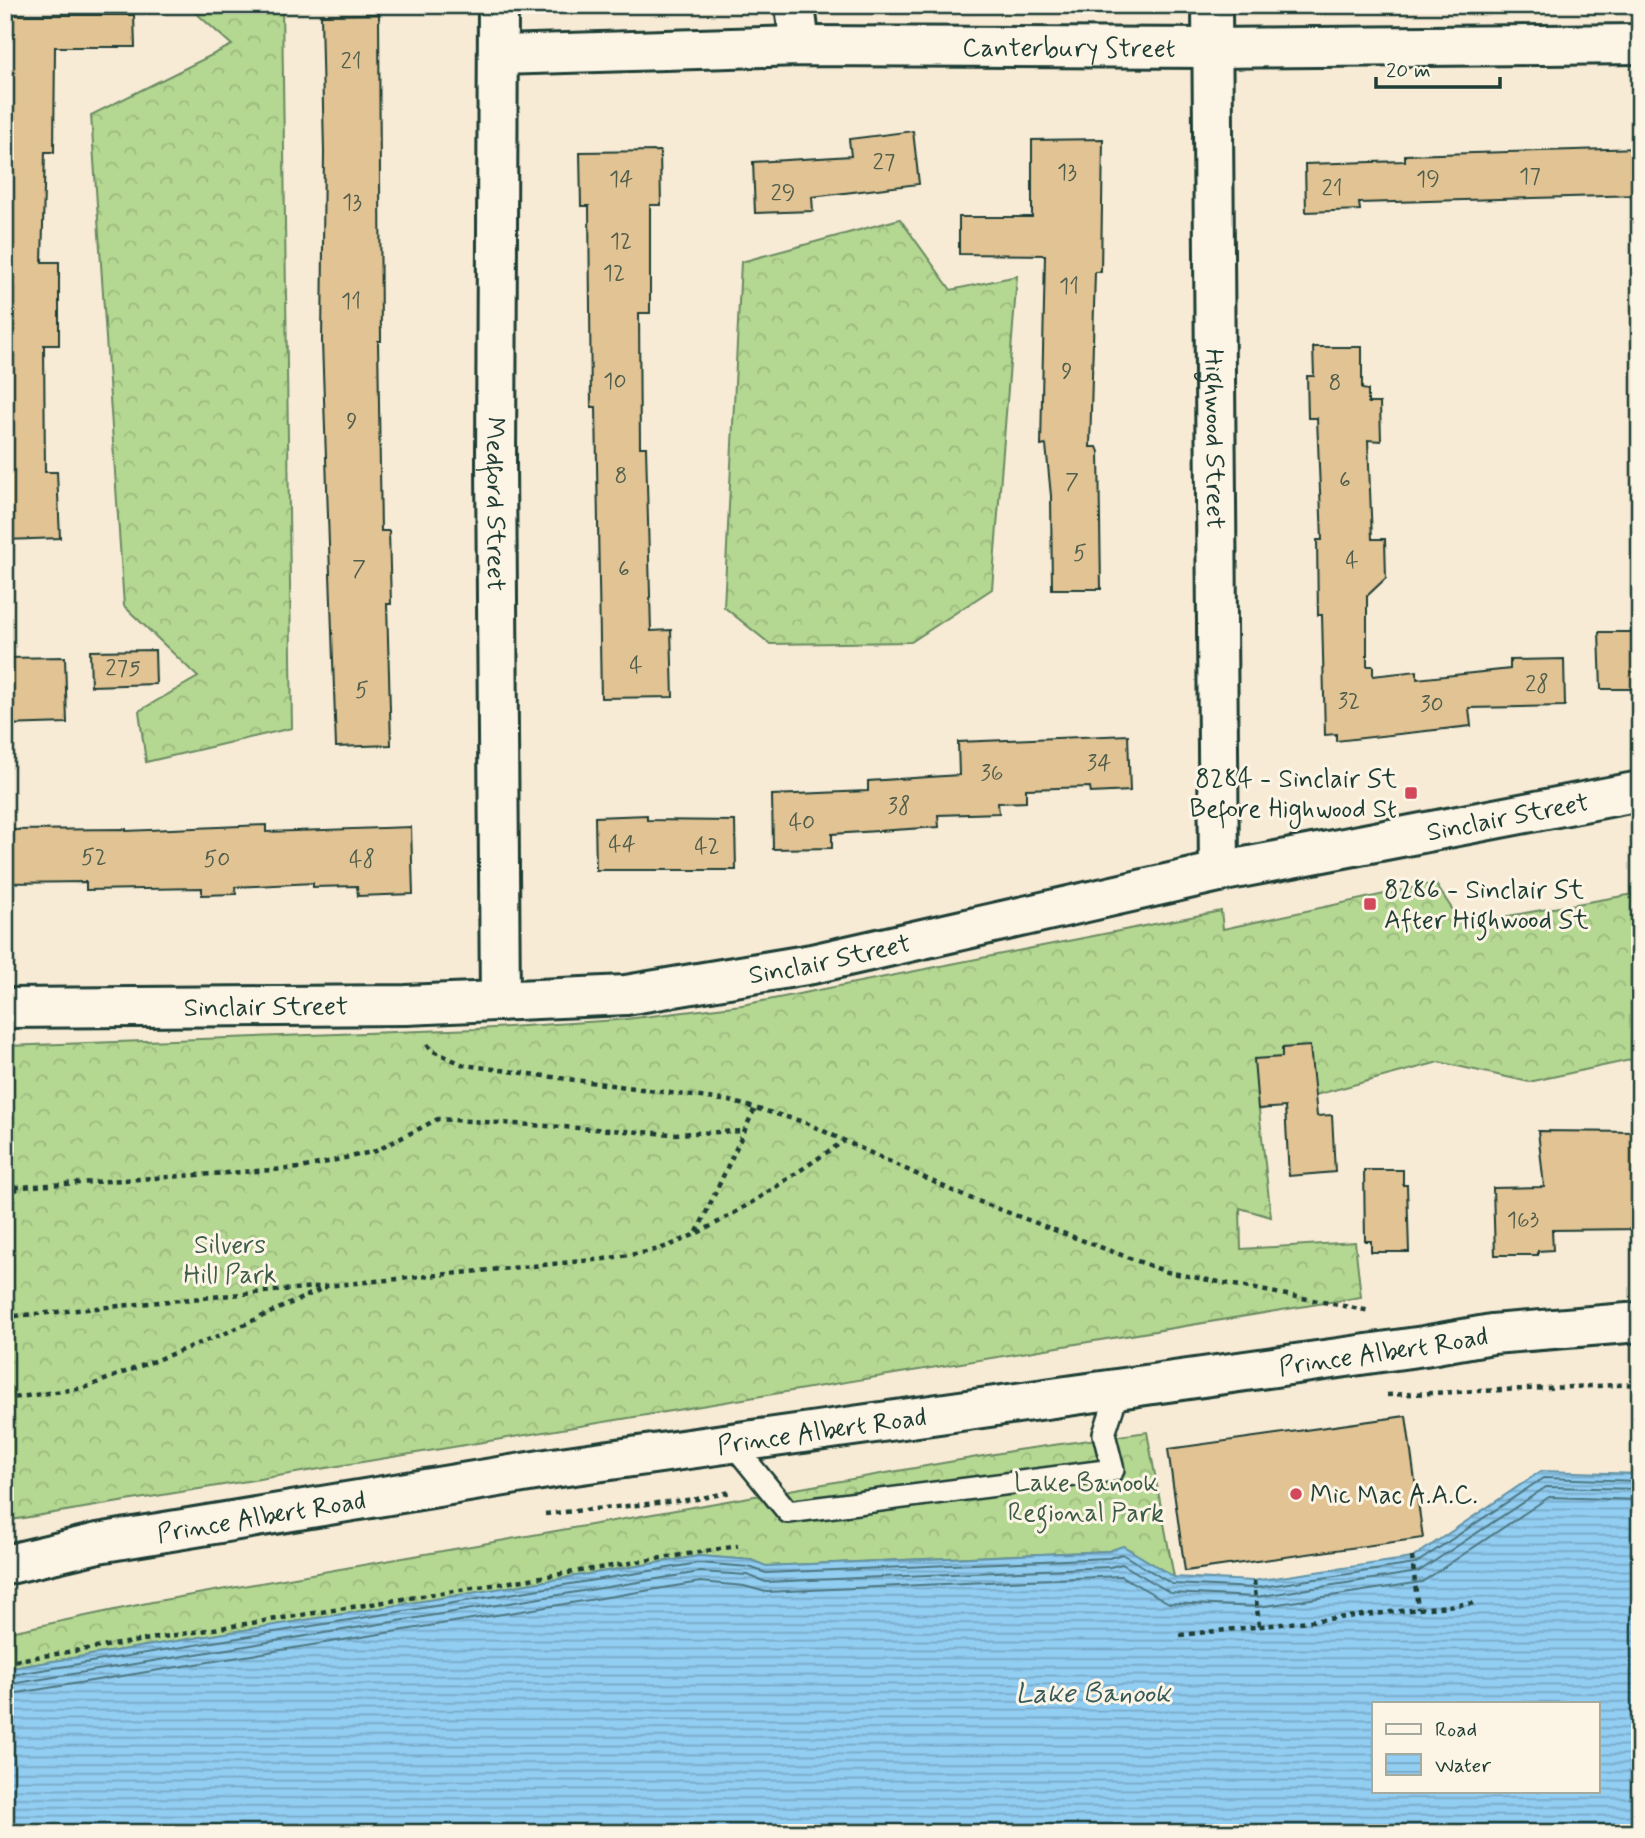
<svg xmlns="http://www.w3.org/2000/svg" width="1645" height="1838" font-family="Mynerve,sans-serif">
<defs>
<pattern id="forest-crowns" width="20" height="18" patternUnits="userSpaceOnUse" patternTransform="scale(1.75)"><rect width="20" height="18" fill="#b4d791"/><path d="M2 6a3 3 0 1 1 6 0M12 15a3 3 0 1 1 6 0" fill="none" stroke="#9ab97e"/></pattern>
<pattern id="water-rules" width="6" height="5" patternUnits="userSpaceOnUse" patternTransform="scale(1.75)"><rect width="6" height="5" fill="#92cdf2"/><path d="M0 2.5h6" fill="none" stroke="#77a8c5"/></pattern>
</defs>
<rect width="100%" height="100%" fill="#f7ebd5"/>
<filter id="ink" filterUnits="userSpaceOnUse"><feTurbulence type="fractalNoise" baseFrequency=".0143" numOctaves="2"/><feDisplacementMap in="SourceGraphic" scale="14" xChannelSelector="R" yChannelSelector="G"/><feConvolveMatrix kernelMatrix="1 2 1 2 8 2 1 2 1" color-interpolation-filters="sRGB"/></filter>
<g filter="url(#ink)">
<g fill="url(#forest-crowns)" stroke="#6a8a62" stroke-width="2">
<path d="M187,5H282L292,728L146,762L139,711L198,677L124,606L91,115L232,45Z"/>
<path d="M900,219L951,290L1017,276L992,589L911,642L770,644L724,607L741,262Z"/>
<path d="M1435,883L1462,924L1640,893V1058L1529,1082L1439,1062L1259,1110L1271,1217L1240,1208L1241,1249L1355,1242L1361,1297L5,1521V1046L477,1029L618,1020L742,1005L1221,911L1223,929Z"/>
<path d="M1147,1432L1174,1577L1123,1546L1109,1551L765,1566L751,1560L699,1556L5,1669V1633L152,1602L1017,1450Z"/>
</g>
<path fill="url(#water-rules)" stroke="#6493a6" stroke-width="2" fill-rule="evenodd" d="M1541,1471L1640,1474V1833H5V1669L699,1556L751,1560L766,1566L1109,1551L1123,1546L1174,1577L1253,1581L1412,1558ZM1374,1703H1598V1791H1374Z"/>
<g fill="none" stroke-linecap="round" stroke-linejoin="round">
<g stroke="#4d7780" stroke-width="2">
<path d="M5,1676L699,1563L749,1567L766,1573L1109,1558L1122,1554L1172,1584L1255,1588L1415,1564L1543,1478L1640,1481"/>
<path d="M5,1685L700,1572L747,1575L766,1582L1110,1567L1122,1564L1171,1593L1256,1597L1418,1572L1546,1487L1640,1489"/>
<path d="M5,1695L700,1582L744,1586L766,1592L1121,1576L1169,1603L1258,1607L1422,1582L1549,1497L1640,1500"/>
</g>
</g>
<g fill="#e1c394" stroke="#1f3d34" stroke-width="2">
<path d="M379,14L381,341H378L381,531H389L391,604H387L391,745L336,747L322,342L324,152L321,15Z"/>
<path d="M5,15H134L135,47H55L54,152H45L42,262H59V345H44L45,472H57L60,538L5,540Z"/>
<path d="M913,131L919,184L812,197L813,211L755,213L753,162L851,156L849,139Z"/>
<path d="M1103,139L1101,272H1095L1090,447H1097L1099,452L1101,589H1052L1051,496L1046,445L1041,446L1045,255L959,254V217H1032V140Z"/>
<path d="M1640,148V195L1359,203L1360,210L1306,212L1305,164L1405,161V155Z"/>
<path d="M660,151L661,205H650V313H639L640,447H646L651,631L671,630L673,697L601,698L596,407H591L589,206H581L580,152Z"/>
<path d="M1313,347H1362V389L1368,390V403H1380L1381,441L1368,440L1372,539H1385L1386,578L1367,596V666H1373V676L1417,671V679L1510,669V660L1564,659L1565,706L1469,708L1471,726L1336,741V734L1325,735L1322,615H1318L1317,540H1322L1317,418H1308L1307,376H1314Z"/>
<path d="M1599,632H1640V689H1601Z"/>
<path d="M155,650L156,684L91,686L90,651Z"/>
<path d="M65,657L67,723L5,725V658Z"/>
<path d="M1128,735L1130,791L1091,793L1090,787L1026,789V802L998,803L999,813L938,815L939,827L832,834V848L773,849L772,795L868,791V781L959,775L958,742Z"/>
<path d="M647,815V820L735,821L736,870H596L595,817Z"/>
<path d="M266,825V832L411,827L413,894L358,896L357,886L313,887V883L235,887L236,894L202,895V888L86,890V882L5,883V830L126,829V831Z"/>
<path d="M1310,1046L1317,1116L1332,1115L1335,1172L1289,1176L1285,1107L1258,1109L1254,1059L1282,1057V1048Z"/>
<path d="M1538,1131L1640,1132V1229L1552,1230L1553,1250L1538,1251V1255H1495L1493,1188L1544,1187Z"/>
<path d="M1364,1170H1403V1185H1407L1409,1252H1371V1241H1365Z"/>
<path d="M1406,1416L1423,1538L1185,1571L1168,1449Z"/>
</g>
<g fill="none" stroke-linecap="round" stroke-linejoin="round">
<g stroke="#1f3d34" stroke-width="26">
<path id="lane" d="M732,1443L788,1512L1113,1470L1104,1434L1119,1388"/>
</g>
<g stroke="#1f3d34" stroke-width="44">
<g id="street">
<path id="s1" d="M498,5L496,463L500,1001"/>
<path d="M795,5L800,46"/>
<path id="s2" d="M1212,5L1219,872"/>
<path id="s3" d="M499,55L800,46L1213,48L1640,44"/>
<path id="s4" d="M5,1008L406,1005L626,995L812,964L1219,872L1640,791"/>
</g>
</g>
<g stroke="#1f3d34" stroke-width="44">
<g id="secondary">
<path id="s5" d="M5,1565L98,1543L553,1468L1424,1346L1492,1334L1640,1322"/>
</g>
</g>
<g stroke="#1f3d34" stroke-width="4.5" stroke-dasharray="5 5" stroke-linecap="butt">
<path d="M427,1044L431,1050L464,1065L730,1101L804,1122L964,1196L1167,1272L1370,1311"/>
<path d="M5,1188L301,1168L376,1151L438,1119L672,1134L744,1131"/>
<path d="M5,1194L18,1189"/>
<path d="M697,1232L755,1108"/>
<path d="M5,1317L604,1259C626,1255 652,1253 673,1244C734,1219 789,1177 844,1141"/>
<path d="M1387,1395L1640,1384"/>
<path d="M5,1399L84,1388L226,1333L326,1287"/>
<path d="M545,1514L697,1499L731,1492"/>
<path d="M1412,1557L1418,1609"/>
<path d="M1254,1581L1259,1626"/>
<path d="M1180,1635L1475,1603"/>
<path d="M5,1662L738,1546"/>
</g>
<use href="#lane" stroke="#fcf5e5" stroke-width="21"/>
<use href="#street" stroke="#fcf5e5" stroke-width="38"/>
<use href="#secondary" stroke="#fcf5e5" stroke-width="38"/>
</g>
</g>
<g fill="#d1495b" stroke="#fcf5e5" stroke-width="2.5">
<rect x="1404" y="786" width="14" height="14" rx="3.5"/>
<rect x="1363" y="897" width="14" height="14" rx="3.5"/>
<circle cx="1296" cy="1494" r="7"/>
</g>
<g text-anchor="middle" stroke-width="6" stroke-linejoin="round" paint-order="stroke">
<g font-size="23" fill="#505e4c">
<text x="351" y="68">21</text>
<text x="884" y="169">27</text>
<text x="1067" y="179">13</text>
<text x="1530" y="183">17</text>
<text x="621" y="186">14</text>
<text x="1428" y="186">19</text>
<text x="1332" y="195">21</text>
<text x="783" y="200">29</text>
<text x="352" y="209">13</text>
<text x="621" y="248">12</text>
<text x="614" y="280">12</text>
<text x="1069" y="293">11</text>
<text x="351" y="308">11</text>
<text x="1067" y="378">9</text>
<text x="615" y="388">10</text>
<text x="1335" y="390">8</text>
<text x="352" y="428">9</text>
<text x="621" y="483">8</text>
<text x="1345" y="487">6</text>
<text x="1072" y="489">7</text>
<text x="1080" y="560">5</text>
<text x="1352" y="567">4</text>
<text x="359" y="576">7</text>
<text x="624" y="576">6</text>
<text x="636" y="672">4</text>
<text x="123" y="675">275</text>
<text x="1537" y="691">28</text>
<text x="362" y="697">5</text>
<text x="1349" y="708">32</text>
<text x="1432" y="711">30</text>
<text x="1099" y="770">34</text>
<text x="992" y="780">36</text>
<text x="899" y="813">38</text>
<text x="802" y="829">40</text>
<text x="622" y="851">44</text>
<text x="707" y="853">42</text>
<text x="94" y="864">52</text>
<text x="217" y="866">50</text>
<text x="362" y="866">48</text>
<text x="1523" y="1227">163</text>
</g>
<g font-size="26" fill="#1f3d34" stroke="#fcf5e5">
<text dy="9" stroke="none"><textPath href="#s3" startOffset="570">Canterbury Street</textPath></text>
<text dy="9" stroke="none"><textPath href="#s2" startOffset="434">Highwood Street</textPath></text>
<text dy="9" stroke="none"><textPath href="#s1" startOffset="499">Medford Street</textPath></text>
<text dy="9" stroke="none"><textPath href="#s4" startOffset="1521">Sinclair Street</textPath></text>
<text dy="9" stroke="none"><textPath href="#s4" startOffset="828">Sinclair Street</textPath></text>
<text dy="9" stroke="none"><textPath href="#s4" startOffset="261">Sinclair Street</textPath></text>
<text dy="9" stroke="none"><textPath href="#s5" startOffset="1395">Prince Albert Road</textPath></text>
<text dy="9" stroke="none"><textPath href="#s5" startOffset="828">Prince Albert Road</textPath></text>
<text dy="9" stroke="none"><textPath href="#s5" startOffset="261">Prince Albert Road</textPath></text>
</g>
<g font-size="26" fill="#1f3d34" stroke="#fcf5e5" text-anchor="start">
<text x="1397" y="787" text-anchor="end">8284 - Sinclair St<tspan x="1397" dy="30">Before Highwood St</tspan></text>
<text x="1384" y="898">8286 - Sinclair St<tspan x="1384" dy="30">After Highwood St</tspan></text>
<text x="1310" y="1503">Mic Mac A.A.C.</text>
</g>
<g font-size="26" fill="#3d5c47" stroke="#fcf5e5">
<text x="230" y="1253">Silvers<tspan x="230" dy="30">Hill Park</tspan></text>
<text x="1086" y="1491">Lake Banook<tspan x="1086" dy="30">Regional Park</tspan></text>
</g>
<g font-size="28" font-style="italic" fill="#365a5a" stroke="#fcf5e5">
<text x="1093" y="1702">Lake Banook</text>
</g>
</g>
<rect width="1645" height="1838" fill="none" stroke="#fcf5e5" stroke-width="28"/>
<rect x="14" y="14" width="1617" height="1810" fill="none" stroke="#1f3d34" stroke-width="2.5" filter="url(#ink)"/>
<rect x="1372" y="1702" width="228" height="91" fill="#fcf5e5" stroke="#a4ab9e" stroke-width="2"/>
<rect x="1386" y="1724" width="35" height="10" fill="#fcf5e5" stroke="#a4ab9e" stroke-width="2"/>
<text x="1435" y="1736" font-size="21" fill="#1f3d34">Road</text>
<rect x="1386" y="1754" width="35" height="21" fill="url(#water-rules)" stroke="#a4ab9e" stroke-width="2"/>
<text x="1435" y="1772" font-size="21" fill="#1f3d34">Water</text>
<path d="M1376 77v10h124v-10" fill="none" stroke="#1f3d34" stroke-width="3.5"/>
<text x="1386" y="77" font-size="21" fill="#1f3d34" stroke="#fcf5e5" stroke-width="5" paint-order="stroke">20 m</text>
</svg>
